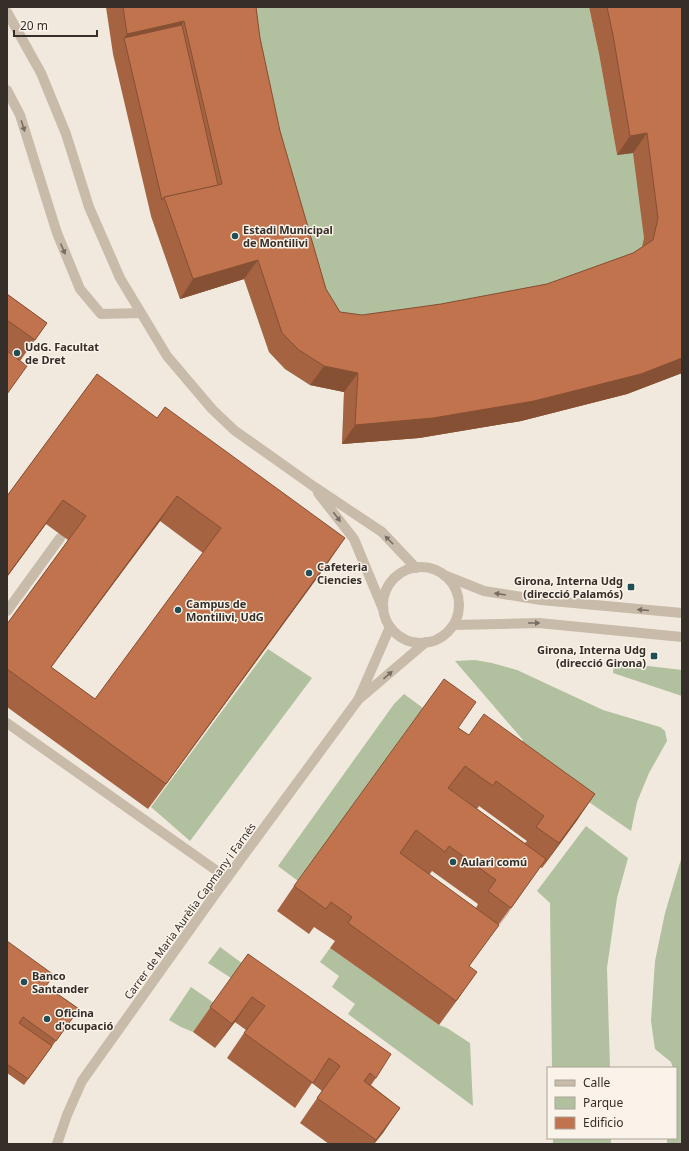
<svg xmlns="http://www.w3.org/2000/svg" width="689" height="1151" font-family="'Noto Sans',sans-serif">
<rect width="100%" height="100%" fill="#f1e9dd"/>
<g fill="#b1c09e">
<path d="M106,7H589L599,54L617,155L680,145L682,155V373L627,394L521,421L419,438L342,444L344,392L310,385L285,369L269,352L244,279L180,299L151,216L208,203Z"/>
<path d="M268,649L312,678L190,841L151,807Z"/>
<path d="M475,660L492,663L517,670L603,710L660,727L665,731L667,741L649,773L637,802L631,831L515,751L523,740L455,661Z"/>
<path d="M614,662L682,670V696L613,673Z"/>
<path d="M404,694L423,708L298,881L278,866L394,704Z"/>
<path d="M586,826L628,858L617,898L607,968L610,1068H552L550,903L537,891Z"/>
<path d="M682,856V1144H667V1138H676V1068H673L671,1062L655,1049L651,1021L655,961L665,913Z"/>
<path d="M220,947L288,997L231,978L208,963Z"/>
<path d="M330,948L439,1025L447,1028L470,1043L473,1106L348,1014L355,1004L332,987L339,976L320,962Z"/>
<path d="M191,987L214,1003L193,1032L181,1027L169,1020Z"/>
<rect x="553" y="1138" width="58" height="6"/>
</g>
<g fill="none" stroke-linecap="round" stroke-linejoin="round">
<g stroke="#c9bbaa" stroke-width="10">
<path d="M7,90L20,115L57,233L80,289L101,314L141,313"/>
<path d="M7,611L60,538"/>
<path d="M7,723L227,878"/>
<path d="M57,1144L67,1115L82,1081L216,893L358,700"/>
</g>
<g stroke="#c9bbaa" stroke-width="10">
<path d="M7,12L41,73L66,134L89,207L120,278L167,356L212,409L234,430L313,486L382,532L416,568"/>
<path d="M318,493L354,539L383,609"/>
<circle cx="421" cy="605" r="38"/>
<path d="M444,575L484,591L541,600L682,613"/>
<path d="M454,625L539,623L682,637"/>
<path d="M359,698L390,627"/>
<path d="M358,700L426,642"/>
</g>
</g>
<g fill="#a56341" fill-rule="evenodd">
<path d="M106,7H256L260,38L280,131L326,289L340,312L362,315L441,304L547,284L633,253L642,247L644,238L633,153L617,155L599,54L589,7H682V373L627,394L521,421L419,438L342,444L344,392L310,385L285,369L269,352L244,279L180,299L151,216L113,54Z"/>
<path d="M7,294L47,323L20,361L7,395Z"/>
<path d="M97,374L328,563L148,809L7,707V624L68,540L46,524L7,577V496ZM160,521L203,553L95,699L51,667Z"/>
<path d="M459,728L578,819L542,868L540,867L469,966L460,996L439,1025L330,948L335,941L314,927L309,934L277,911L294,886ZM479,806L527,841L525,843L477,809ZM432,871L478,904L476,908L429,875Z"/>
<path d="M7,941L46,986L79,1009L24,1085L7,1073Z"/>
<path d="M248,954L376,1078L371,1085L400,1108L374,1144H329L300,1123L322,1091L312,1083L295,1108L227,1058L246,1030L235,1022L215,1048L193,1032Z"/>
</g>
<g fill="#865035">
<path d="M184,21L171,41L124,38L127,34Z"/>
<path d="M647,133L633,153L617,155L630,136Z"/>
<path d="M258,260L244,279L180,299L193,279Z"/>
<path d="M682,358V373L627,394L521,421L419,438L342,444L355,425Z"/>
<path d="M324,366L358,373L344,392L310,385Z"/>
<path d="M177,496L160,521L33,692L51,667Z"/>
<path d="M63,500L46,524L7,577V576Z"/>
<path d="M345,538L328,563L148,809L166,784Z"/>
<path d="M595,794L578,819L542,868L559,843Z"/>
<path d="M546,859L529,883L494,933L511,908Z"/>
<path d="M477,972L460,996L439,1025L456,1001Z"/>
<path d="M252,997L235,1022L215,1048L232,1024Z"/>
<path d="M400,1108L383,1133L374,1144H373Z"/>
</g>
<g fill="#c0734c" stroke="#865035" fill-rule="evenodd">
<path d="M123,7H256L260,38L280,131L326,289L340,312L362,315L441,304L547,284L633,253L653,240L658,218L647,133L630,136L613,35L607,7H682V358L641,374L534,401L433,418L355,425L358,373L324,366L299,350L282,333L258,260L193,279L164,197L222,184L184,21L127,34Z"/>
<path d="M182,25L218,185L164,197L162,200L124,38Z"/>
<path d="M7,294L47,323L35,340L7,320Z"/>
<path d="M7,351L27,366L7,394Z"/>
<path d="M97,374L157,418L165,407L345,538L166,784L7,669V624L86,516L63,500L7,576V496ZM177,496L221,528L95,699L51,667Z"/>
<path d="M444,679L476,702L458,728L469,735L484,714L595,794L559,843L536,827L544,816L496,781L493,786L465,766L448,788L546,859L511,908L488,891L496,880L449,846L445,852L416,830L400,853L499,925L469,966L477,972L456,1001L348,923L352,917L331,902L326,909L294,886Z"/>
<path d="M7,941L54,975L46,986L79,1009L56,1041L23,1017L19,1023L52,1046L28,1079L7,1064Z"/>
<path d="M248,954L391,1054L376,1078L370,1073L364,1081L400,1108L376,1140L317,1098L340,1066L329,1058L313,1083L244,1033L265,1006L252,997L232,1024L210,1007Z"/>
</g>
<defs><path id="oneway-solid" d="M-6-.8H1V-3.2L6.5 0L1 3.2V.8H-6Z"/></defs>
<g fill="#786d63">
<use href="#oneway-solid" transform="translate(23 126) rotate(72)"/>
<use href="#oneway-solid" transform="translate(63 249) rotate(67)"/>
<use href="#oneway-solid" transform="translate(337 517) rotate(53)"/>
<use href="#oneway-solid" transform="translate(389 540) rotate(-135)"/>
<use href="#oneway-solid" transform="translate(500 594) rotate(-171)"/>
<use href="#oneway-solid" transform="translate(643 610) rotate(-175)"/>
<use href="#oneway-solid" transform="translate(534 623)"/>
<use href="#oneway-solid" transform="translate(388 675) rotate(-41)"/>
</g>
<g fill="#204e56" stroke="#f9f3e9" stroke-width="1.5">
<circle cx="235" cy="236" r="4"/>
<circle cx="17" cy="353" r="4"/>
<circle cx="309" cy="573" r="4"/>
<rect x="627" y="583" width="8" height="8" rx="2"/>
<circle cx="178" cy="610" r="4"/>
<rect x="650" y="652" width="8" height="8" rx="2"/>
<circle cx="453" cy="862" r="4"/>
<circle cx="24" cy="982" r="4"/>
<circle cx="47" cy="1019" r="4"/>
</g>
<g text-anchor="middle" stroke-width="3" stroke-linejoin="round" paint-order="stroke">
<g font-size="11" font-weight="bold" fill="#362e29" stroke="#f9f3e9" text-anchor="start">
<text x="243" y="234">Estadi Municipal<tspan x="243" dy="13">de Montilivi</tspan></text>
<text x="25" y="351">UdG. Facultat<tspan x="25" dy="13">de Dret</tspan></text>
<text x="317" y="571">Cafeteria<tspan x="317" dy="13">Ciencies</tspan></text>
<text x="623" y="585" text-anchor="end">Girona, Interna Udg<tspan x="623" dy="13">(direcció Palamós)</tspan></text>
<text x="186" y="608">Campus de<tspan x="186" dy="13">Montilivi, UdG</tspan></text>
<text x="646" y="654" text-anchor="end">Girona, Interna Udg<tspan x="646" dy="13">(direcció Girona)</tspan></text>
<text x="461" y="866">Aulari comú</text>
<text x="32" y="980">Banco<tspan x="32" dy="13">Santander</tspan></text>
<text x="55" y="1017">Oficina<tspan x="55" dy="13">d'ocupació</tspan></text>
</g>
<g font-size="11" fill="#362e29" stroke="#f9f3e9">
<text transform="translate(190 911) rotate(-54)" y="4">Carrer de Maria Aurèlia Capmany i Farnés</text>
</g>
</g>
<rect width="689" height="1151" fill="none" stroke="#362e29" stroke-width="16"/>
<rect x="547" y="1067" width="130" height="72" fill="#f9f3e9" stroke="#aba49c"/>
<rect x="555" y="1080" width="20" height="6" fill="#c9bbaa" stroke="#aba49c"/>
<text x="583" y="1087" font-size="12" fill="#362e29">Calle</text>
<rect x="555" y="1097" width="20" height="12" fill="#b1c09e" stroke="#aba49c"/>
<text x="583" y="1107" font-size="12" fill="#362e29">Parque</text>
<rect x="555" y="1117" width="20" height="12" fill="#c0734c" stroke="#aba49c"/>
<text x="583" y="1127" font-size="12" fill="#362e29">Edificio</text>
<path d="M14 30v6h83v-6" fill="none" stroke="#362e29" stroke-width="2"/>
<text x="20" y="30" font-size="12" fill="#362e29" stroke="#f9f3e9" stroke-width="3" paint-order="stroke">20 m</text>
</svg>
